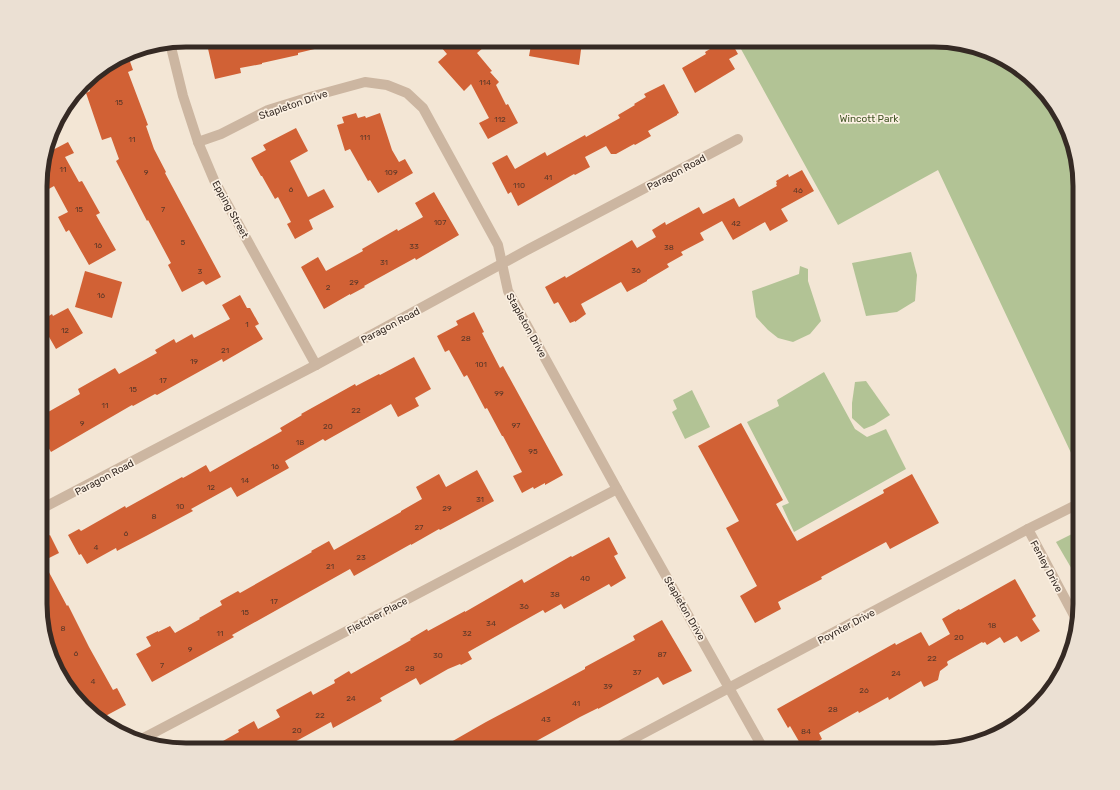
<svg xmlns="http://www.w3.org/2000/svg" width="1120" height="790" font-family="Rubik,sans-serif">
<rect width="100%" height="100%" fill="#f3e6d5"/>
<g fill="#b2c395">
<path d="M736,40H943L981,48L1023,70L1061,113L1080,177V472L938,170L838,225Z"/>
<path d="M911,252L917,275L915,301L897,312L866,316L852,263Z"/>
<path d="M800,266L808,269V281L821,321L810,334L793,342L778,338L768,330L756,317L752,291L799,274Z"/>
<path d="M824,372L855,429L867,437L886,429L906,469L794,532L782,506L789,503L747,422L779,406L777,400Z"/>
<path d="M866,381L890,415L874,425L864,429L852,418V403L855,382Z"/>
<path d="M692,390L710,427L685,439L672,412L677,409L673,400Z"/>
<path d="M1080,530V583L1056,542Z"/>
</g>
<g fill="#d16135">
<path d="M206,40H273V43L286,40H331V45L298,53V55L262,63V64L240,68L241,73L215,79Z"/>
<path d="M435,40H477L484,47L477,53L492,71L490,72L499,82L496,85L506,105L508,104L518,123L488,139L479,123L489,118L471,84L464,91L438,62L447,54Z"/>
<path d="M532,40H569L582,42L579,65L529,56Z"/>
<path d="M725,40H730L738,54L729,59L735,69L695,93L682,68L706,54L705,52Z"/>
<path d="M127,53L133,70L128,72L148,125L146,126L154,149L166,172L165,173L221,277L206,285L203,281L182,292L168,265L171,263L148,220L147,221L116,161L119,159L111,137L102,140L86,93L90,91L86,81L90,76Z"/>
<path d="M664,84L679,113L677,114V115L648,131L651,136L635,145L634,144L616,154H611L606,146L585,157L590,167L575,175L574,174L518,206L511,192L508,194L492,163L507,155L515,169L545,152L547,156L585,135L586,137L620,118L618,115L635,105L634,104L646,97L644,94Z"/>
<path d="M356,113L358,118L365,116L366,118L380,113L392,150L399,162L405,159L413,173L378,193L370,180L368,181L350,149L345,151L337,125L344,123L342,117Z"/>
<path d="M296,128L308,151L290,161L308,197L324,189L334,207L309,220L313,229L295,239L287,224L291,222L278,197L275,199L262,176H261L251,158L266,150L263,145Z"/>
<path d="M68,142L74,153L65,157L79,182L82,181L100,213L96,215L116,250L89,265L69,230L66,232L58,217L68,212L54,186L47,190L41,180V167L45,154Z"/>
<path d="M802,170L814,191L781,209L788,221L770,231L765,222L733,240L722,221L700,233L704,240L681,252L683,255L667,264L669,267L647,280V281L627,292L621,282L581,304L586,314L575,322V321L570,323L558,302L554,304L545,287L565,276L566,278L632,240L637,248L656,237L652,230L665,222L666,225L699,207L703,214L734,198L739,207L777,186L776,184L777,183L776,181L788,174L789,177Z"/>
<path d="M434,192L459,235L416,260L415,258L364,286L365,287L350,295V294L324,309L301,267L318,257L326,271L363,251L362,249L397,229L398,231L423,217L415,203Z"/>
<path d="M85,271L122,282L112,318L75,307Z"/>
<path d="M240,295L247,308H250L259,324L255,326L263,339L223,362L222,359L157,395L155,394L133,406L132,405L51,452L41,435V416L80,394L78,389L115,368L119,374L157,353L155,350L174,339L176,343L192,334L194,338L230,319L222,305Z"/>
<path d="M68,308L83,333L56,349L41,323V321L52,314L53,316Z"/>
<path d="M474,312L484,332L482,333L500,368L503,366L563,475L545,485V483L534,489L533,487L522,493L513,476L522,472L503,436H502L487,408L485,409L467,375L464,377L449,350L445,352L437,336L458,325L456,321Z"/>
<path d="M414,357L431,389L415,398L419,406L398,417L391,404L325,441L323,439L285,461L289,468L237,497L231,487L191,509L193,511L146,536L117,551L116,548L87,564L81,554L79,555L68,535L79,529L81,531L125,506L126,508L182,477L183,478L206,465L210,472L282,431L280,428L302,415L301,414L355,384L356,386L379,374L380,375Z"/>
<path d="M741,423L783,500L776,504L797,541L884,493L883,490L912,474L939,523L890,549L886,542L821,577L822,579L778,602L781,609L755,623L740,596L757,586L726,528L739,521L698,446Z"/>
<path d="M477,470L494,501L440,530L439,529L411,545V544L354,576L350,569L232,635L234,637L152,682L136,654L151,646L146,637L158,631V632L170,626L175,633L200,619L199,618L222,605L220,601L238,591L240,593L312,552L311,551L329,541L334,550L401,512V511L422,499L416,487L439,474L446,487Z"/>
<path d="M50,535L59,553L43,561L67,606L68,605L89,647L113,690L117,688L126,705L98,720L77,697L48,644L41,623V540Z"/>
<path d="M609,537L618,554L614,556L626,578L611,587L609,584L564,609L561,604L545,613L543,610L468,652L472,659L461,665L460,664L448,669L420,685L416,678L380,698L382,701L333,728L331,722L280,750H207L239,732L238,730L254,721L258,729L280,717L276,710L311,691L313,695L335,683L334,680L349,671L351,674L411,640L410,639L427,629L428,631L465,611V612L522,579L524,583L571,556L572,557Z"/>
<path d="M1015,579L1036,616L1032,619L1040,631L1021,642L1017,636L1004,643L1000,637L987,645L985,642L983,643L982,642L948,661L947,662L948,665L940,671L938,680L924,687L921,681L889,700L888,697L859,713L858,711L819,733L822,739L804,750L790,726L788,728L777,709L895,643L896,645L921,632L929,646L950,634L942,619L959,609L960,610Z"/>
<path d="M662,620L692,671L663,685L658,677L598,709V708L580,717L520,750H437L486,722L539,694L585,669V667L635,640L633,636Z"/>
</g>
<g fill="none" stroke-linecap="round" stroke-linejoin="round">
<g stroke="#ccb6a1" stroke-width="10">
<path d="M170,43L183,96L198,142L214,180L316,365"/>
<path d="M198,142L221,134L268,110L310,97L365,82L387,85L407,93L423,108L498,245L508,291L617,489L764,750"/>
<path d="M41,509L316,365L529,249L738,139"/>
<path d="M1028,529L1078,623"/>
<path d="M138,741L594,501L617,489"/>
<path d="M612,750L1028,529L1080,503"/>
</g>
</g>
<g text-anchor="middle" stroke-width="3.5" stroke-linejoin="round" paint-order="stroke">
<g font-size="8" fill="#5c3828">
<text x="485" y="85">114</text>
<text x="119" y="105">15</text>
<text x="500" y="122">112</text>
<text x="365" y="140">111</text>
<text x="132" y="142">11</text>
<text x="63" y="172">11</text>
<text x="146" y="175">9</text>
<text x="391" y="175">109</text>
<text x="548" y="180">41</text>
<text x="519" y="188">110</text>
<text x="291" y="192">6</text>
<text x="798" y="193">46</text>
<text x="79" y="212">15</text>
<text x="163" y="212">7</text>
<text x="440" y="225">107</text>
<text x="736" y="226">42</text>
<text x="183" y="245">5</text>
<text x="98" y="248">16</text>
<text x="414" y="249">33</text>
<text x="669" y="250">38</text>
<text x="384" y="265">31</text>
<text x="636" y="273">36</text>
<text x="200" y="274">3</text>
<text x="354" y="285">29</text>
<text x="328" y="290">2</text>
<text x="101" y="298">16</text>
<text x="247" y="327">1</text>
<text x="65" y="333">12</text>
<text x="466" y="341">28</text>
<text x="225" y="353">21</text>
<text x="194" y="364">19</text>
<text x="481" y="367">101</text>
<text x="163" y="383">17</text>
<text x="133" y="392">15</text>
<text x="499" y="396">99</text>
<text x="105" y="408">11</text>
<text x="356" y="413">22</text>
<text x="82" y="426">9</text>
<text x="516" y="428">97</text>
<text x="328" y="429">20</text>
<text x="300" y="445">18</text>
<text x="533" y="454">95</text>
<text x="275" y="469">16</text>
<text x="245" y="483">14</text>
<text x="211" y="490">12</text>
<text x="480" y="502">31</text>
<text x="180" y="509">10</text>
<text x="447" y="511">29</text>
<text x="154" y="519">8</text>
<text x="419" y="530">27</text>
<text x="126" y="536">6</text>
<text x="96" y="550">4</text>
<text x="361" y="560">23</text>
<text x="330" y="569">21</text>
<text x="585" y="581">40</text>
<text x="555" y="597">38</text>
<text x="274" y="604">17</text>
<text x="524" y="609">36</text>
<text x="245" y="615">15</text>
<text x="491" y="626">34</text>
<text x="992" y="628">18</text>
<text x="63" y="631">8</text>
<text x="220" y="636">11</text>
<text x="467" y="636">32</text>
<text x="959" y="640">20</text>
<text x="190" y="652">9</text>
<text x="76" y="656">6</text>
<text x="662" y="657">87</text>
<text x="438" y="658">30</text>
<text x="932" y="661">22</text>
<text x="162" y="668">7</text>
<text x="410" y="671">28</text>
<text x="637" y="675">37</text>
<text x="896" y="676">24</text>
<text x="93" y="684">4</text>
<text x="608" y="689">39</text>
<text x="864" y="693">26</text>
<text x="351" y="701">24</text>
<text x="576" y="706">41</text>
<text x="833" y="712">28</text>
<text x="320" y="718">22</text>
<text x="546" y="722">43</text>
<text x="297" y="733">20</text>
<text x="806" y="734">84</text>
</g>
<g font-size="10" fill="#352a24" stroke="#fbf0e2">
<text transform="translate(293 104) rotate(-19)" y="4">Stapleton Drive</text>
<text transform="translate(676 172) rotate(-28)" y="4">Paragon Road</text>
<text transform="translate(231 209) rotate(61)" y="4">Epping Street</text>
<text transform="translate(390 325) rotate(-28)" y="4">Paragon Road</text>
<text transform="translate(527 325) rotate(61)" y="4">Stapleton Drive</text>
<text transform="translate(104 477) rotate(-28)" y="4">Paragon Road</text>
<text transform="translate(1047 566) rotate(62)" y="4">Fenley Drive</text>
<text transform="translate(685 608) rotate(60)" y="4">Stapleton Drive</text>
<text transform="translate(377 615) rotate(-28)" y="4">Fletcher Place</text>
<text transform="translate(846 626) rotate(-28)" y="4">Poynter Drive</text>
</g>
<g font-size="10" fill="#425526" stroke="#fbf0e2">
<text x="869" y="122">Wincott Park</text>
</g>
</g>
<path d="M0 0H1120V790H0ZM186 47H934A139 139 0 0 1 1073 186V604A139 139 0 0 1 934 743H186A139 139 0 0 1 47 604V186A139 139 0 0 1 186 47Z" fill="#ebe0d3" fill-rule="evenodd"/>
<path fill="none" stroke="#352a24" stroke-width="5" d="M186 47H934A139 139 0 0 1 1073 186V604A139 139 0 0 1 934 743H186A139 139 0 0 1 47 604V186A139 139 0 0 1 186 47Z"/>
</svg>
